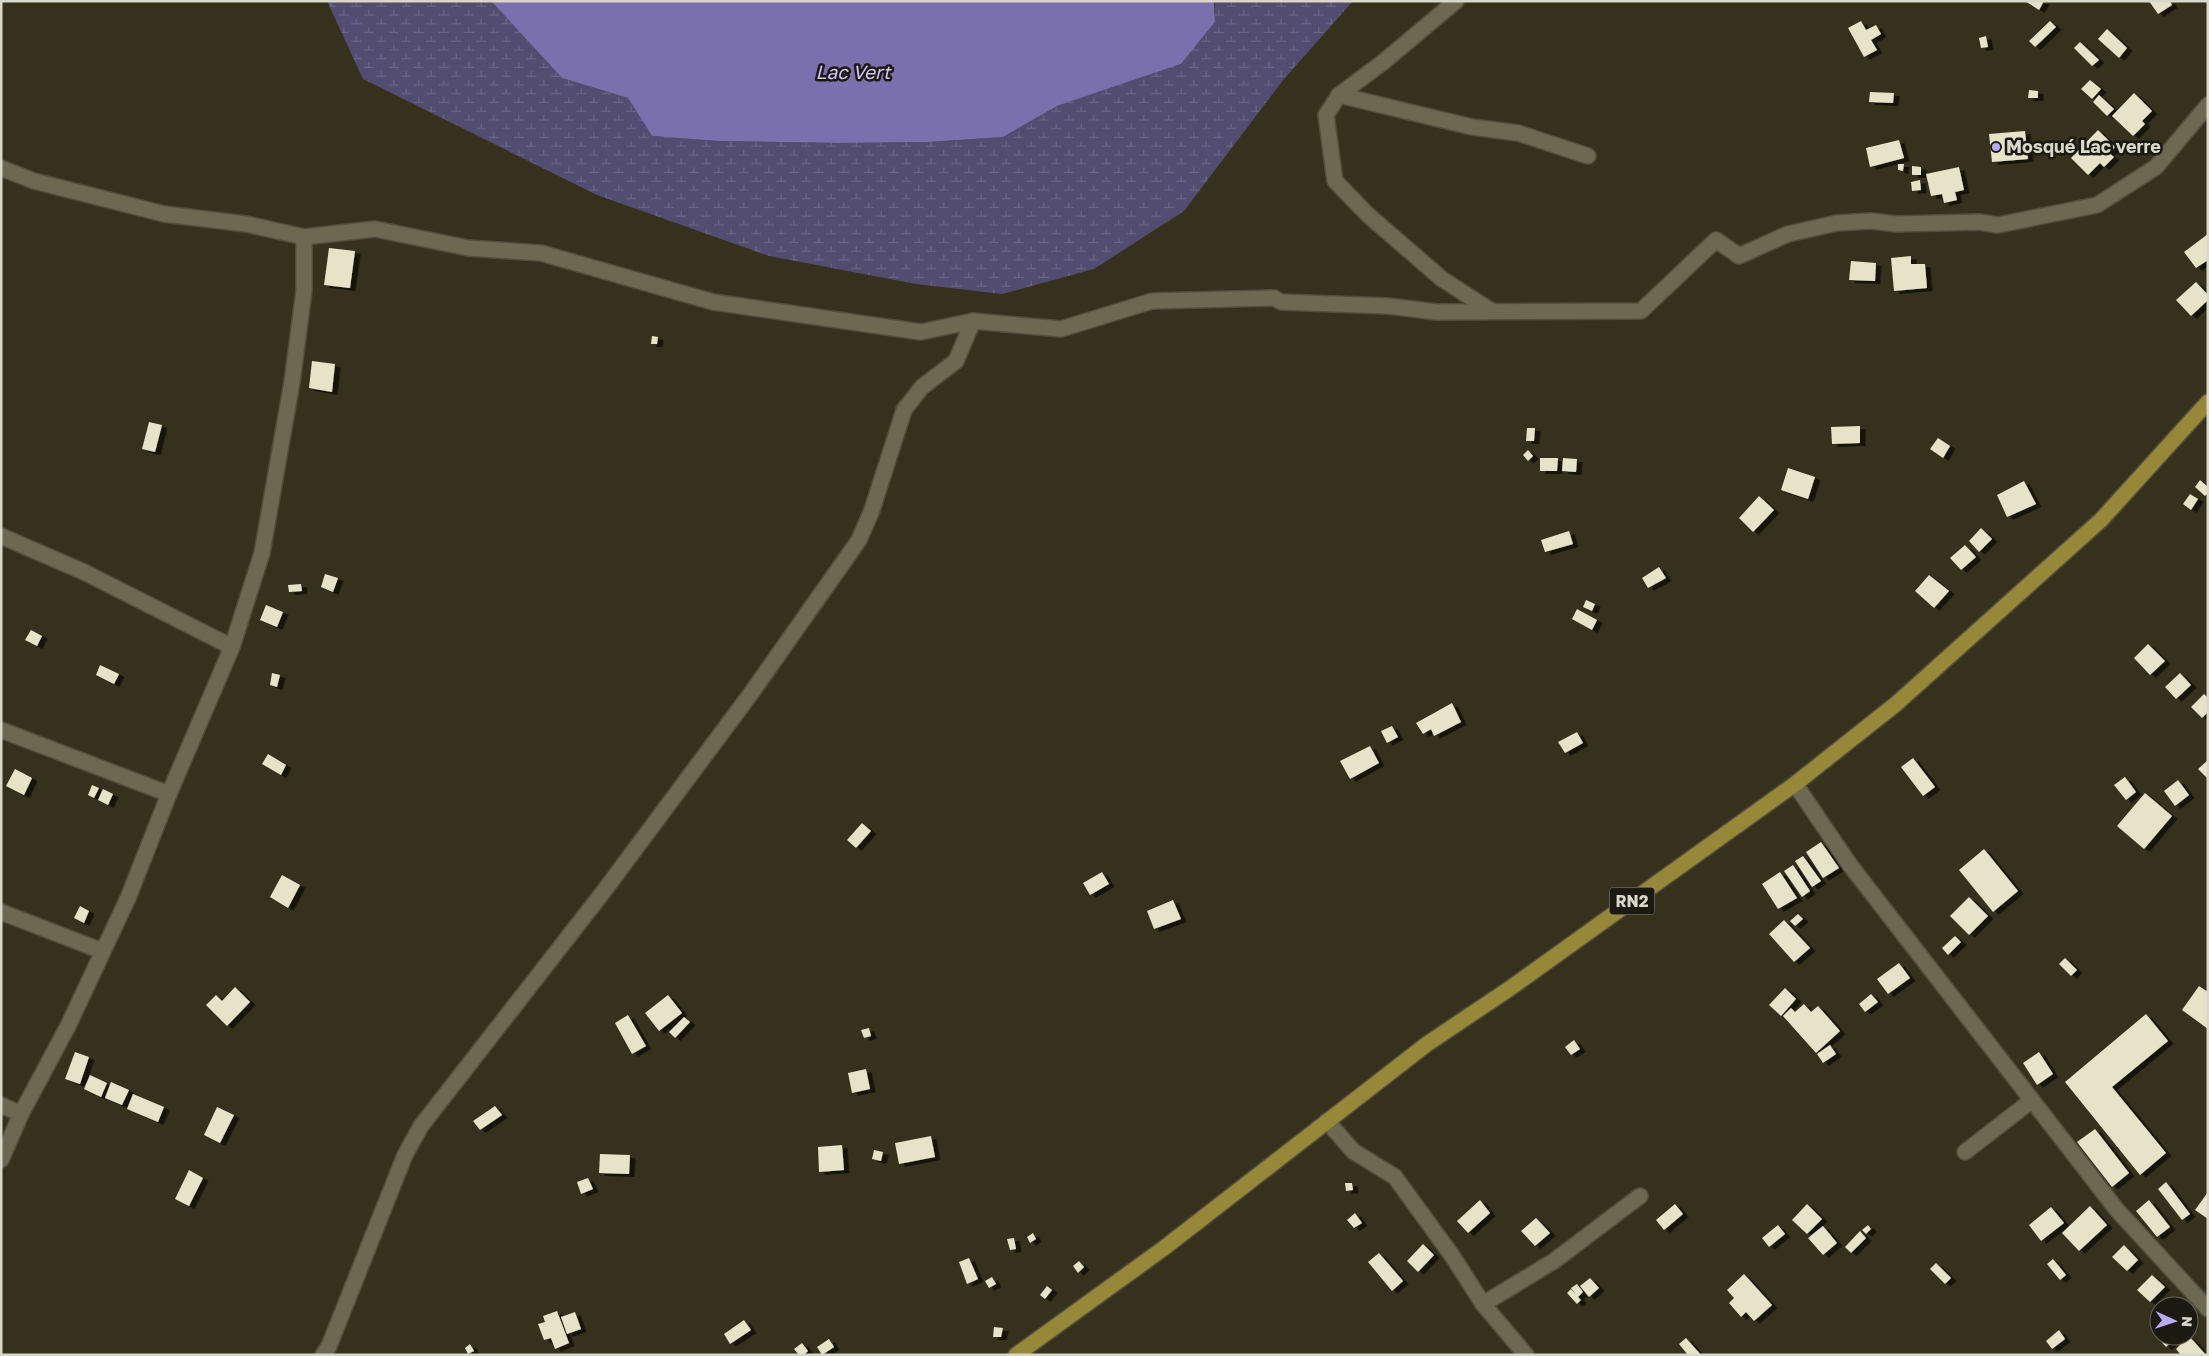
<svg xmlns="http://www.w3.org/2000/svg" width="2209" height="1356" font-family="'Golos Text',sans-serif">
<defs>
<pattern id="wetland-marsh" width="20" height="14" patternUnits="userSpaceOnUse" patternTransform="scale(1.25)"><rect width="20" height="14" fill="#524d70"/><path d="M1 5h8M5 5V1M11 12h8M15 12V8" fill="none" stroke="#6a6683"/></pattern>
<filter id="shadow"><feDropShadow dx="5.5" dy="3" stdDeviation="0" flood-color="#0009"/></filter>
</defs>
<rect width="100%" height="100%" fill="#35311c"/>
<path fill="url(#wetland-marsh)" d="M327,1H491L562,78L628,98L652,136L718,141L841,143L929,142L1003,137L1057,106L1181,64L1215,22V1H1353L1284,79L1184,211L1094,269L1002,294L916,284L769,256L597,195L363,79Z"/>
<path fill="#7a70ad" d="M491,1H1214L1215,22L1181,64L1057,106L1003,137L929,142L841,143L718,141L652,136L628,98L562,78Z"/>
<g fill="#e7e3c9" filter="url(#shadow)">
<path d="M2025,1H2044L2039,10Z"/>
<path d="M2149,1H2170L2172,5L2158,14Z"/>
<path d="M1861,21L1866,30L1876,25L1881,34L1871,40L1877,50L1864,57L1848,28Z"/>
<path d="M2050,21L2056,27L2035,47L2029,41Z"/>
<path d="M2107,29L2127,48L2119,58L2098,39Z"/>
<path d="M1986,36L1988,47L1981,48L1979,38Z"/>
<path d="M2080,42L2099,60L2092,66L2074,48Z"/>
<path d="M2090,80L2101,89L2092,99L2081,89Z"/>
<path d="M2029,90L2038,91V98H2028Z"/>
<path d="M1870,92L1894,93L1893,103L1869,102Z"/>
<path d="M2134,93L2152,111L2142,121L2145,124L2133,136L2112,116Z"/>
<path d="M2099,95L2114,109L2107,116L2093,102Z"/>
<path d="M2098,130L2115,147L2109,153L2114,157L2104,167L2100,163L2088,175L2071,158Z"/>
<path d="M2025,131L2028,159L1992,162L1989,134Z"/>
<path d="M1899,140L1904,158L1870,167L1866,148Z"/>
<path d="M1898,164H1904L1903,171L1898,170Z"/>
<path d="M1912,166L1921,167V175H1912Z"/>
<path d="M1959,167L1964,190L1955,192L1957,200L1944,203L1942,194L1931,196L1926,174Z"/>
<path d="M1920,180L1921,190L1912,191L1911,182Z"/>
<path d="M2208,234V260L2196,268L2184,252Z"/>
<path d="M329,248L355,251L350,288L324,285Z"/>
<path d="M1911,256V264H1925L1927,288L1894,291L1891,258Z"/>
<path d="M1851,261L1876,263L1875,281L1849,280Z"/>
<path d="M2196,282L2208,295V300L2191,316L2176,300Z"/>
<path d="M652,336L658,337L657,344H651Z"/>
<path d="M312,361L335,364L332,392L309,388Z"/>
<path d="M149,422L162,425L155,452L142,449Z"/>
<path d="M1860,426V443L1832,444L1831,427Z"/>
<path d="M1527,428H1535L1534,441H1526Z"/>
<path d="M1938,438L1950,446L1943,458L1930,449Z"/>
<path d="M1528,450L1533,456L1528,461L1523,455Z"/>
<path d="M1540,458H1558L1557,471H1540Z"/>
<path d="M1563,458L1577,459L1576,472L1562,471Z"/>
<path d="M1788,468L1815,477L1808,499L1781,490Z"/>
<path d="M2200,480L2208,487V493L2205,496L2195,487Z"/>
<path d="M2024,481L2036,504L2007,517L1997,495Z"/>
<path d="M2190,494L2198,499L2191,510L2183,504Z"/>
<path d="M1759,496L1774,510L1753,532L1739,518Z"/>
<path d="M1981,528L1992,539L1979,552L1969,541Z"/>
<path d="M1569,531L1573,544L1545,552L1541,540Z"/>
<path d="M1965,545L1976,557L1961,570L1950,558Z"/>
<path d="M1659,567L1666,578L1648,588L1642,578Z"/>
<path d="M325,574L338,578L333,592L321,587Z"/>
<path d="M1929,575L1949,591L1934,608L1915,591Z"/>
<path d="M301,584L302,591L289,592L288,585Z"/>
<path d="M1586,600L1595,604L1592,611L1583,607Z"/>
<path d="M266,605L283,612L277,627L260,620Z"/>
<path d="M1577,609L1597,620L1592,630L1572,619Z"/>
<path d="M31,630L42,636L37,646L25,640Z"/>
<path d="M2148,644L2165,661L2150,675L2134,658Z"/>
<path d="M100,665L119,674L114,684L96,675Z"/>
<path d="M272,673L280,675L277,687L270,685Z"/>
<path d="M2180,673L2191,685L2176,699L2165,687Z"/>
<path d="M2204,694L2208,698V712L2202,718L2191,707Z"/>
<path d="M1452,703L1461,722L1434,736L1431,729L1423,734L1416,723Z"/>
<path d="M1392,726L1398,737L1387,743L1381,731Z"/>
<path d="M1577,732L1583,743L1565,753L1558,742Z"/>
<path d="M1370,746L1379,763L1350,779L1340,761Z"/>
<path d="M268,754L286,765L281,775L262,764Z"/>
<path d="M1913,758L1935,787L1923,796L1901,767Z"/>
<path d="M2208,760V779L2198,769Z"/>
<path d="M15,769L32,778L24,795L6,786Z"/>
<path d="M2125,777L2136,792L2126,800L2114,785Z"/>
<path d="M2178,780L2189,795L2175,806L2164,791Z"/>
<path d="M92,785L99,788L94,798L88,795Z"/>
<path d="M103,789L113,794L108,805L98,800Z"/>
<path d="M2145,793L2172,816L2144,849L2117,826Z"/>
<path d="M862,823L871,831L856,848L847,840Z"/>
<path d="M1821,842L1839,868L1823,878L1806,852Z"/>
<path d="M1984,849L2018,891L1993,912L1959,870Z"/>
<path d="M1803,856L1821,881L1812,887L1795,861Z"/>
<path d="M1793,865L1810,891L1802,897L1784,871Z"/>
<path d="M1102,872L1109,884L1090,895L1083,883Z"/>
<path d="M1780,872L1797,898L1778,909L1762,884Z"/>
<path d="M282,875L300,885L288,908L270,897Z"/>
<path d="M1969,897L1988,916L1969,935L1950,916Z"/>
<path d="M1173,900L1181,919L1154,929L1147,911Z"/>
<path d="M80,906L89,911L84,923L74,918Z"/>
<path d="M1798,914L1803,919L1795,926L1790,921Z"/>
<path d="M1784,920L1810,948L1794,962L1769,934Z"/>
<path d="M1955,936L1961,942L1948,955L1942,948Z"/>
<path d="M2065,958L2077,970L2071,976L2059,964Z"/>
<path d="M1899,963L1910,978L1888,994L1877,979Z"/>
<path d="M2199,986L2208,992V1029L2182,1010Z"/>
<path d="M235,987L250,1002L227,1026L206,1005L216,995L222,1001Z"/>
<path d="M1785,988L1796,999L1781,1016L1769,1005Z"/>
<path d="M1871,994L1878,1002L1865,1012L1859,1004Z"/>
<path d="M668,995L682,1013L659,1031L645,1013Z"/>
<path d="M1804,1004L1811,1012L1818,1006L1840,1031L1816,1053L1783,1016L1791,1008L1795,1012Z"/>
<path d="M2146,1014L2168,1041L2112,1087L2166,1153L2140,1175L2065,1082Z"/>
<path d="M628,1015L646,1046L632,1054L615,1023Z"/>
<path d="M684,1017L690,1022L675,1038L669,1032Z"/>
<path d="M869,1028L871,1036L864,1038L861,1030Z"/>
<path d="M1574,1040L1580,1049L1571,1055L1565,1047Z"/>
<path d="M1830,1045L1836,1054L1823,1063L1817,1054Z"/>
<path d="M75,1052L89,1057L80,1084L65,1079Z"/>
<path d="M2039,1052L2053,1074L2037,1085L2023,1063Z"/>
<path d="M866,1069L870,1089L852,1093L848,1073Z"/>
<path d="M90,1075L107,1083L101,1097L84,1089Z"/>
<path d="M111,1082L129,1090L122,1105L105,1098Z"/>
<path d="M133,1094L164,1107L158,1122L127,1109Z"/>
<path d="M495,1106L502,1115L480,1130L473,1121Z"/>
<path d="M217,1107L234,1115L220,1143L204,1135Z"/>
<path d="M2095,1129L2129,1173L2112,1187L2077,1142Z"/>
<path d="M931,1136L935,1157L899,1164L895,1143Z"/>
<path d="M842,1145L844,1170L819,1172L818,1147Z"/>
<path d="M874,1150L883,1152L881,1161L872,1159Z"/>
<path d="M600,1154L630,1155L629,1174L599,1173Z"/>
<path d="M189,1170L203,1178L189,1206L175,1199Z"/>
<path d="M588,1178L593,1189L581,1194L577,1182Z"/>
<path d="M2166,1182L2190,1214L2182,1220L2158,1189Z"/>
<path d="M1345,1183H1352L1353,1190L1346,1191Z"/>
<path d="M2208,1192V1219L2195,1210Z"/>
<path d="M1480,1200L1490,1213L1468,1233L1457,1221Z"/>
<path d="M2149,1200L2170,1227L2157,1237L2136,1211Z"/>
<path d="M1675,1204L1683,1214L1664,1230L1656,1220Z"/>
<path d="M1807,1204L1822,1219L1807,1234L1792,1220Z"/>
<path d="M2090,1206L2107,1225L2079,1251L2062,1233Z"/>
<path d="M2051,1207L2064,1223L2041,1241L2029,1225Z"/>
<path d="M1355,1213L1362,1223L1354,1228L1347,1220Z"/>
<path d="M1536,1218L1550,1233L1535,1246L1521,1231Z"/>
<path d="M1778,1225L1785,1234L1769,1247L1762,1238Z"/>
<path d="M1868,1225L1871,1229L1866,1234L1862,1230Z"/>
<path d="M1823,1226L1837,1243L1823,1255L1808,1238Z"/>
<path d="M1860,1231L1866,1238L1851,1253L1845,1247Z"/>
<path d="M1033,1233L1036,1239L1030,1243L1027,1237Z"/>
<path d="M1014,1238L1016,1249L1010,1250L1007,1239Z"/>
<path d="M1423,1244L1434,1255L1418,1272L1407,1261Z"/>
<path d="M2124,1245L2138,1260L2127,1271L2112,1257Z"/>
<path d="M1379,1253L1403,1281L1392,1291L1368,1262Z"/>
<path d="M969,1258L978,1279L967,1284L959,1262Z"/>
<path d="M2053,1259L2066,1275L2060,1280L2047,1264Z"/>
<path d="M1079,1261L1084,1267L1078,1273L1073,1266Z"/>
<path d="M1936,1263L1951,1278L1945,1284L1930,1269Z"/>
<path d="M1744,1274L1772,1305L1754,1321L1746,1312L1741,1317L1729,1303L1734,1298L1727,1290Z"/>
<path d="M2152,1275L2165,1287L2150,1302L2137,1290Z"/>
<path d="M992,1277L996,1284L989,1288L985,1281Z"/>
<path d="M1590,1278L1599,1288L1589,1297L1580,1286Z"/>
<path d="M1577,1284L1583,1292L1578,1297L1581,1300L1577,1304L1567,1293L1571,1289L1576,1295L1571,1288Z"/>
<path d="M1047,1286L1052,1290L1045,1299L1040,1295Z"/>
<path d="M557,1311L569,1343L555,1349L551,1338L544,1340L538,1324L545,1322L543,1316Z"/>
<path d="M575,1312L581,1329L567,1334L561,1317Z"/>
<path d="M744,1320L751,1330L730,1344L724,1334Z"/>
<path d="M994,1327L1003,1328L1001,1337H993Z"/>
<path d="M2059,1330L2065,1339L2052,1349L2046,1341Z"/>
<path d="M2162,1336H2179L2166,1347L2159,1339Z"/>
<path d="M2189,1336L2206,1355H2181L2176,1349Z"/>
<path d="M1686,1338L1701,1355H1688L1679,1344Z"/>
<path d="M829,1339L834,1347L822,1355L817,1347Z"/>
<path d="M802,1343L808,1351L804,1355H799L794,1349Z"/>
<path d="M470,1344L474,1351L468,1354L465,1348Z"/>
</g>
<g fill="none" stroke-linecap="round" stroke-linejoin="round">
<g stroke="#524e3c" stroke-width="18">
<g id="street">
<path d="M1456,1L1382,63L1339,95L1326,115L1335,181L1368,215L1442,279L1490,310"/>
<path d="M1339,95L1472,127L1518,133L1588,156"/>
<path d="M1,168L34,181L164,214L246,224L304,237L375,229L468,248L541,253L713,302L921,332L973,321L1061,329L1152,301L1274,298L1281,302L1388,306L1437,312L1641,311L1716,240L1739,256L1788,234L1837,223L1871,221L1896,224L1979,222L1998,225L2097,205L2156,167L2208,105"/>
<path d="M1,536L84,572L232,647"/>
<path d="M1,730L169,794"/>
<path d="M1795,784L1850,865L2117,1210L2208,1309"/>
<path d="M1,912L102,951"/>
<path d="M1,1105L21,1114"/>
<path d="M1327,1121L1353,1151L1395,1177L1453,1257L1483,1304L1526,1355"/>
<path d="M1965,1152L2031,1101"/>
<path d="M1,1160L21,1114L68,1026L128,898L169,794L232,647L262,553L292,382L304,291V237"/>
<path d="M1483,1304L1554,1261L1640,1196"/>
<path d="M323,1355L329,1346L405,1155L421,1126L604,891L752,692L859,540L872,510L904,410L922,387L956,361L973,321"/>
</g>
</g>
<g stroke="#524e3c" stroke-width="18">
<path id="highway" d="M1016,1355L1164,1248L1427,1044L1509,989L1795,784L1896,704L2101,520L2208,402"/>
</g>
<use href="#street" stroke="#6c6851" stroke-width="15"/>
<use href="#highway" stroke="#968739" stroke-width="15"/>
</g>
<circle fill="#b7abf8" stroke="#1b1910" stroke-width="2" cx="1996" cy="147" r="5"/>
<g text-anchor="middle" stroke-width="5" stroke-linejoin="round" paint-order="stroke">
<rect fill="#1b1910" stroke="#a09e92" stroke-width="1" x="1609.5" y="887.5" width="45" height="27" rx="4"/>
<g font-size="16" font-weight="bold" fill="#d9d7ca">
<text x="1632" y="907">RN2</text>
</g>
<g font-size="18" font-weight="bold" fill="#d9d7ca" stroke="#1b1910" text-anchor="start">
<text x="2006" y="153">Mosqué Lac verre</text>
</g>
<g font-size="19" font-style="italic" fill="#ccc5fa" stroke="#1b1910">
<text x="853" y="79">Lac Vert</text>
</g>
</g>
<rect width="2209" height="1356" fill="none" stroke="#d9d7ca" stroke-width="5"/>
<g transform="translate(2174 1321) rotate(93)"><circle r="24" fill="#1b1910" stroke="#67655a"/>
<path d="M0-4L9 19L0 12L-9 19Z" fill="#b7abf8"/>
<text y="-8" font-size="14" font-weight="bold" text-anchor="middle" fill="#d9d7ca">N</text>
</g>
</svg>
